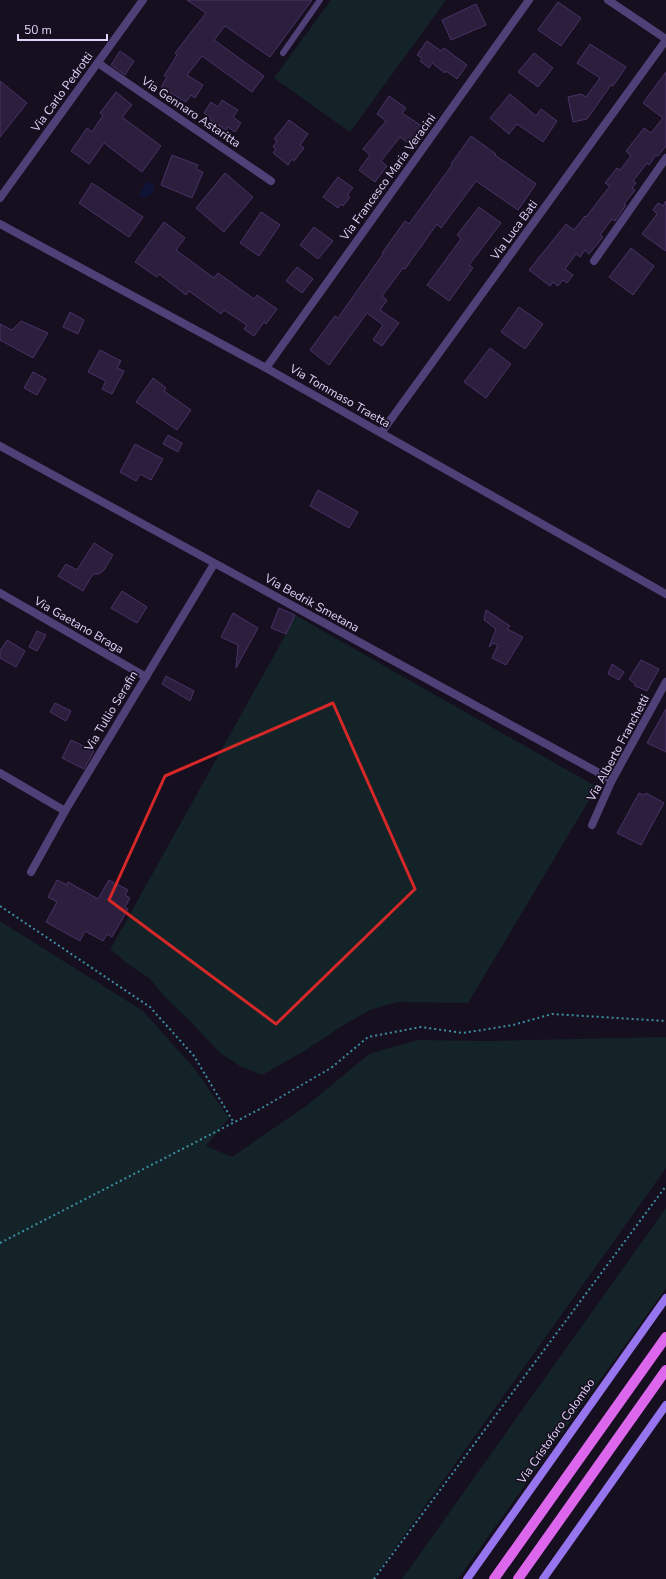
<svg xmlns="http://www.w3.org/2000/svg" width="666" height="1579" font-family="'Nunito Sans',sans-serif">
<rect width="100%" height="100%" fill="#160f1f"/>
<g fill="#132328">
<path d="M331,0H446L350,132L274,78Z"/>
<path d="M295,615L597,787L468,1003L397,1002L370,1010L342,1026L306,1050L262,1075L240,1066L220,1053L193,1024L165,997L150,979L124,961L118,955L110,950L286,634Z"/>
<path d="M0,921L143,1011L194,1068L229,1118L206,1146L232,1157L310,1103L369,1054L418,1040L489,1041L666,1037V1168L373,1579H0Z"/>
<path d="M666,1208V1288L458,1579H402Z"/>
</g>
<path fill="#0f1338" d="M147,182H150L154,186L153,193L144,198L140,197V192Z"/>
<g fill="#2c1e3d" stroke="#4a3266">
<path d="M187,0H312L270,57L225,26L214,40L264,76L252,92L202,56L187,75L203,85L195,98L191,95L186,102L161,87L167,77L164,76L177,55L175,53L206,13Z"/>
<path d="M558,2L581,18L561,46L538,30Z"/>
<path d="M476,4L486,25L451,40L442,20Z"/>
<path d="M427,41L441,51L444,48L467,65L457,79L446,71L445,73L432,63L429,68L420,61L422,58L417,55Z"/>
<path d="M590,44L626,67L613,86L611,85L587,119L573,122L568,97L581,94L586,97L600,78L577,63Z"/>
<path d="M120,51L134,61L125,75L111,65Z"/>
<path d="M534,53L553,68L538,87L518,72Z"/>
<path d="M666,72V146L658,156L656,155L649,165L647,163L633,181L636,183L632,188L635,190L624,204L626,205L615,221L612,219L600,235L603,237L589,254L585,250L580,257L576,254L565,269L573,275L567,283L563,280L558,286L553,282L550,286L529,270L566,224L574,230L585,216L586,217L610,186L605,183L617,168L620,170L631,156L626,151L644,128L651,133L663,118L643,103Z"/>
<path d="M0,81L27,103L0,137Z"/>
<path d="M116,92L132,105L122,117L161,146L142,172L104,143L89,164L71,151L87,128L92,132L103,115L100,113Z"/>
<path d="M510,94L536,116L541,109L557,121L543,142L517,124L509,134L490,118Z"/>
<path d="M389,96L406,108L402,113L428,130L415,148L400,137L381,161L387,166L375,182L359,170L370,155L363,149L386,121L377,114Z"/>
<path d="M222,100L238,110L233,117L241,123L235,132L228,127L226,130L210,120L211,118L204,113L211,102L218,107Z"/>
<path d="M289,120L308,134L300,145L304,148L294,161L292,159L288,165L273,153L276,149L273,147L277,141L274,139Z"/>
<path d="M471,136L496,154L495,155L536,184L518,210L476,181L441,228L437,224L405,269L403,268L382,296L387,300L380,310L399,323L382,346L373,340L383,325L367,313L329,365L310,350L335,316L338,318L383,254L382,253L405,221L409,224L452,165L451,164Z"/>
<path d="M172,155L198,165L196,169L203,172L192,198L161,185Z"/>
<path d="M225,173L253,197L224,232L196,208Z"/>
<path d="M338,177L353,188L347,195L350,197L343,206L341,204L338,208L323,197Z"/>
<path d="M92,183L143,217L129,237L79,203Z"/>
<path d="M666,201V251L642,234L657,214L653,210L658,203L663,206Z"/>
<path d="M479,207L501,223L469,265L473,268L449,301L427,285L461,239L457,235Z"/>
<path d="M261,212L280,225L259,256L240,243Z"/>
<path d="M164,222L185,238L176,250L214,278L218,273L254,299L257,295L277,309L266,324L264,322L254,336L244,329L247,325L224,310L221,314L189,291L186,295L159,274L157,277L135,262Z"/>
<path d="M314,227L333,241L318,259L300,245Z"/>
<path d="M631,248L654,266L633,295L609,277Z"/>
<path d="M297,267L313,279L302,293L286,281Z"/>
<path d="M519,307L543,324L525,349L501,332Z"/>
<path d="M70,312L84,320L78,334L63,327Z"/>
<path d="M21,321L48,333L33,358L0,340V324L12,330Z"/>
<path d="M490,348L511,364L486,398L464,382Z"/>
<path d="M100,350L121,361L117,368L124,371L112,394L102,389L106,381L88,372Z"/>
<path d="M33,372L46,379L37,395L24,388Z"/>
<path d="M153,378L166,388L164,391L191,410L177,430L136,402Z"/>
<path d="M168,435L182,443L178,452L163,444Z"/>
<path d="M135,444L163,459L151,480L140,474L136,481L120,472Z"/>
<path d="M318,490L358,512L349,528L310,506Z"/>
<path d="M94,543L113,555L104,570L99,574H93L83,591L58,576L66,564L77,570Z"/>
<path d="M122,591L147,607L137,623L111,608Z"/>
<path d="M279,608L295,615L286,634L271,628Z"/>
<path d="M486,610L510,626L507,629L523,637L506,665L492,658L498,645L493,643L489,647L496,629L484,620Z"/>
<path d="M233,613L258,628L236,668L238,645L221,637Z"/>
<path d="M37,631L46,635L37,651L29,647Z"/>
<path d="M7,640L25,651L16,667L0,658V651Z"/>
<path d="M641,660L659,669L647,691L635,686L634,683L629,679Z"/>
<path d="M612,664L624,672L619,680L608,674Z"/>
<path d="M166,676L194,691L190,701L162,684Z"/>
<path d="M55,703L71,711L66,721L50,712Z"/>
<path d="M666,709V752L647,743Z"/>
<path d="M71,740L94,751L84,769L62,758Z"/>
<path d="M639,793L644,795L646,793L664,803L641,845L617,833Z"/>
<path d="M57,880L67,885L68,882L98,899L109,880L128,890L125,895L130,898L125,907L128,909L112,937L107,934L103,941L85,931L80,941L46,922L57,902L48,897Z"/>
</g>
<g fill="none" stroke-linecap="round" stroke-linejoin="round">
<g stroke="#3c8fa3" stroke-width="2" stroke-dasharray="2 3" stroke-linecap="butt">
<path d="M0,906L150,1007L194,1056L234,1123"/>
<path d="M0,1243L260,1109L331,1068L368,1037L421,1027L463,1033L513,1025L552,1014L666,1021"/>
<path d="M374,1579L666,1186"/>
</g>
<path stroke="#504078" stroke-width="6" d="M283,53L320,0"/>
<g stroke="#504078" stroke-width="8">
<path d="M608,0L666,39"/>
<path d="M98,63L271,181"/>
<path d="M0,198L143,0"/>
<path d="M0,224L266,368L666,594"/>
<path d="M594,261L666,158"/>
<path d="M266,368L529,0"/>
<path d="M381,433L666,40"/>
<path d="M0,446L612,780"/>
<path d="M0,593L146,677"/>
<path d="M0,773L65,811"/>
<path d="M592,825L612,780L666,682"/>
<path d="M31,872L65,811L214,564"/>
</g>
<g stroke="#9775ee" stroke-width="8">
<path d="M467,1579L666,1298"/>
<path d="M543,1579L666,1405"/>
</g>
<g stroke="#dc67ec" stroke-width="10">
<path d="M494,1579L666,1337"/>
<path d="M518,1579L666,1370"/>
</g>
</g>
<path fill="none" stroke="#d62828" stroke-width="3" stroke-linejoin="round" d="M333,703L415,889L276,1024L109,900L165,776Z"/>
<g text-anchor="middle" stroke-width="3.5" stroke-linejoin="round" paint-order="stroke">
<g font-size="12" fill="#e1d2f9" stroke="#160f1f">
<text transform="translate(62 92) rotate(-54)" y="4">Via Carlo Pedrotti</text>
<text transform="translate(191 112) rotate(34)" y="4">Via Gennaro Astaritta</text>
<text transform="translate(388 177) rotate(-54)" y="4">Via Francesco Maria Veracini</text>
<text transform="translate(514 230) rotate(-54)" y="4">Via Luca Bati</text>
<text transform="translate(340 396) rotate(30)" y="4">Via Tommaso Traetta</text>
<text transform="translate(312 603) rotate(29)" y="4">Via Bedrik Smetana</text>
<text transform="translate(79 625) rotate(30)" y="4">Via Gaetano Braga</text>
<text transform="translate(111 711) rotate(-59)" y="4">Via Tullio Serafin</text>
<text transform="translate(618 748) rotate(-62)" y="4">Via Alberto Franchetti</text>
<text transform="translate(556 1431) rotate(-55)" y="4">Via Cristoforo Colombo</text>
</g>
</g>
<path d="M18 34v6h89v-6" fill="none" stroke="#e1d2f9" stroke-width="2"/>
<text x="24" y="34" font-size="12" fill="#e1d2f9" stroke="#160f1f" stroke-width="3" paint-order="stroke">50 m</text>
</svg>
